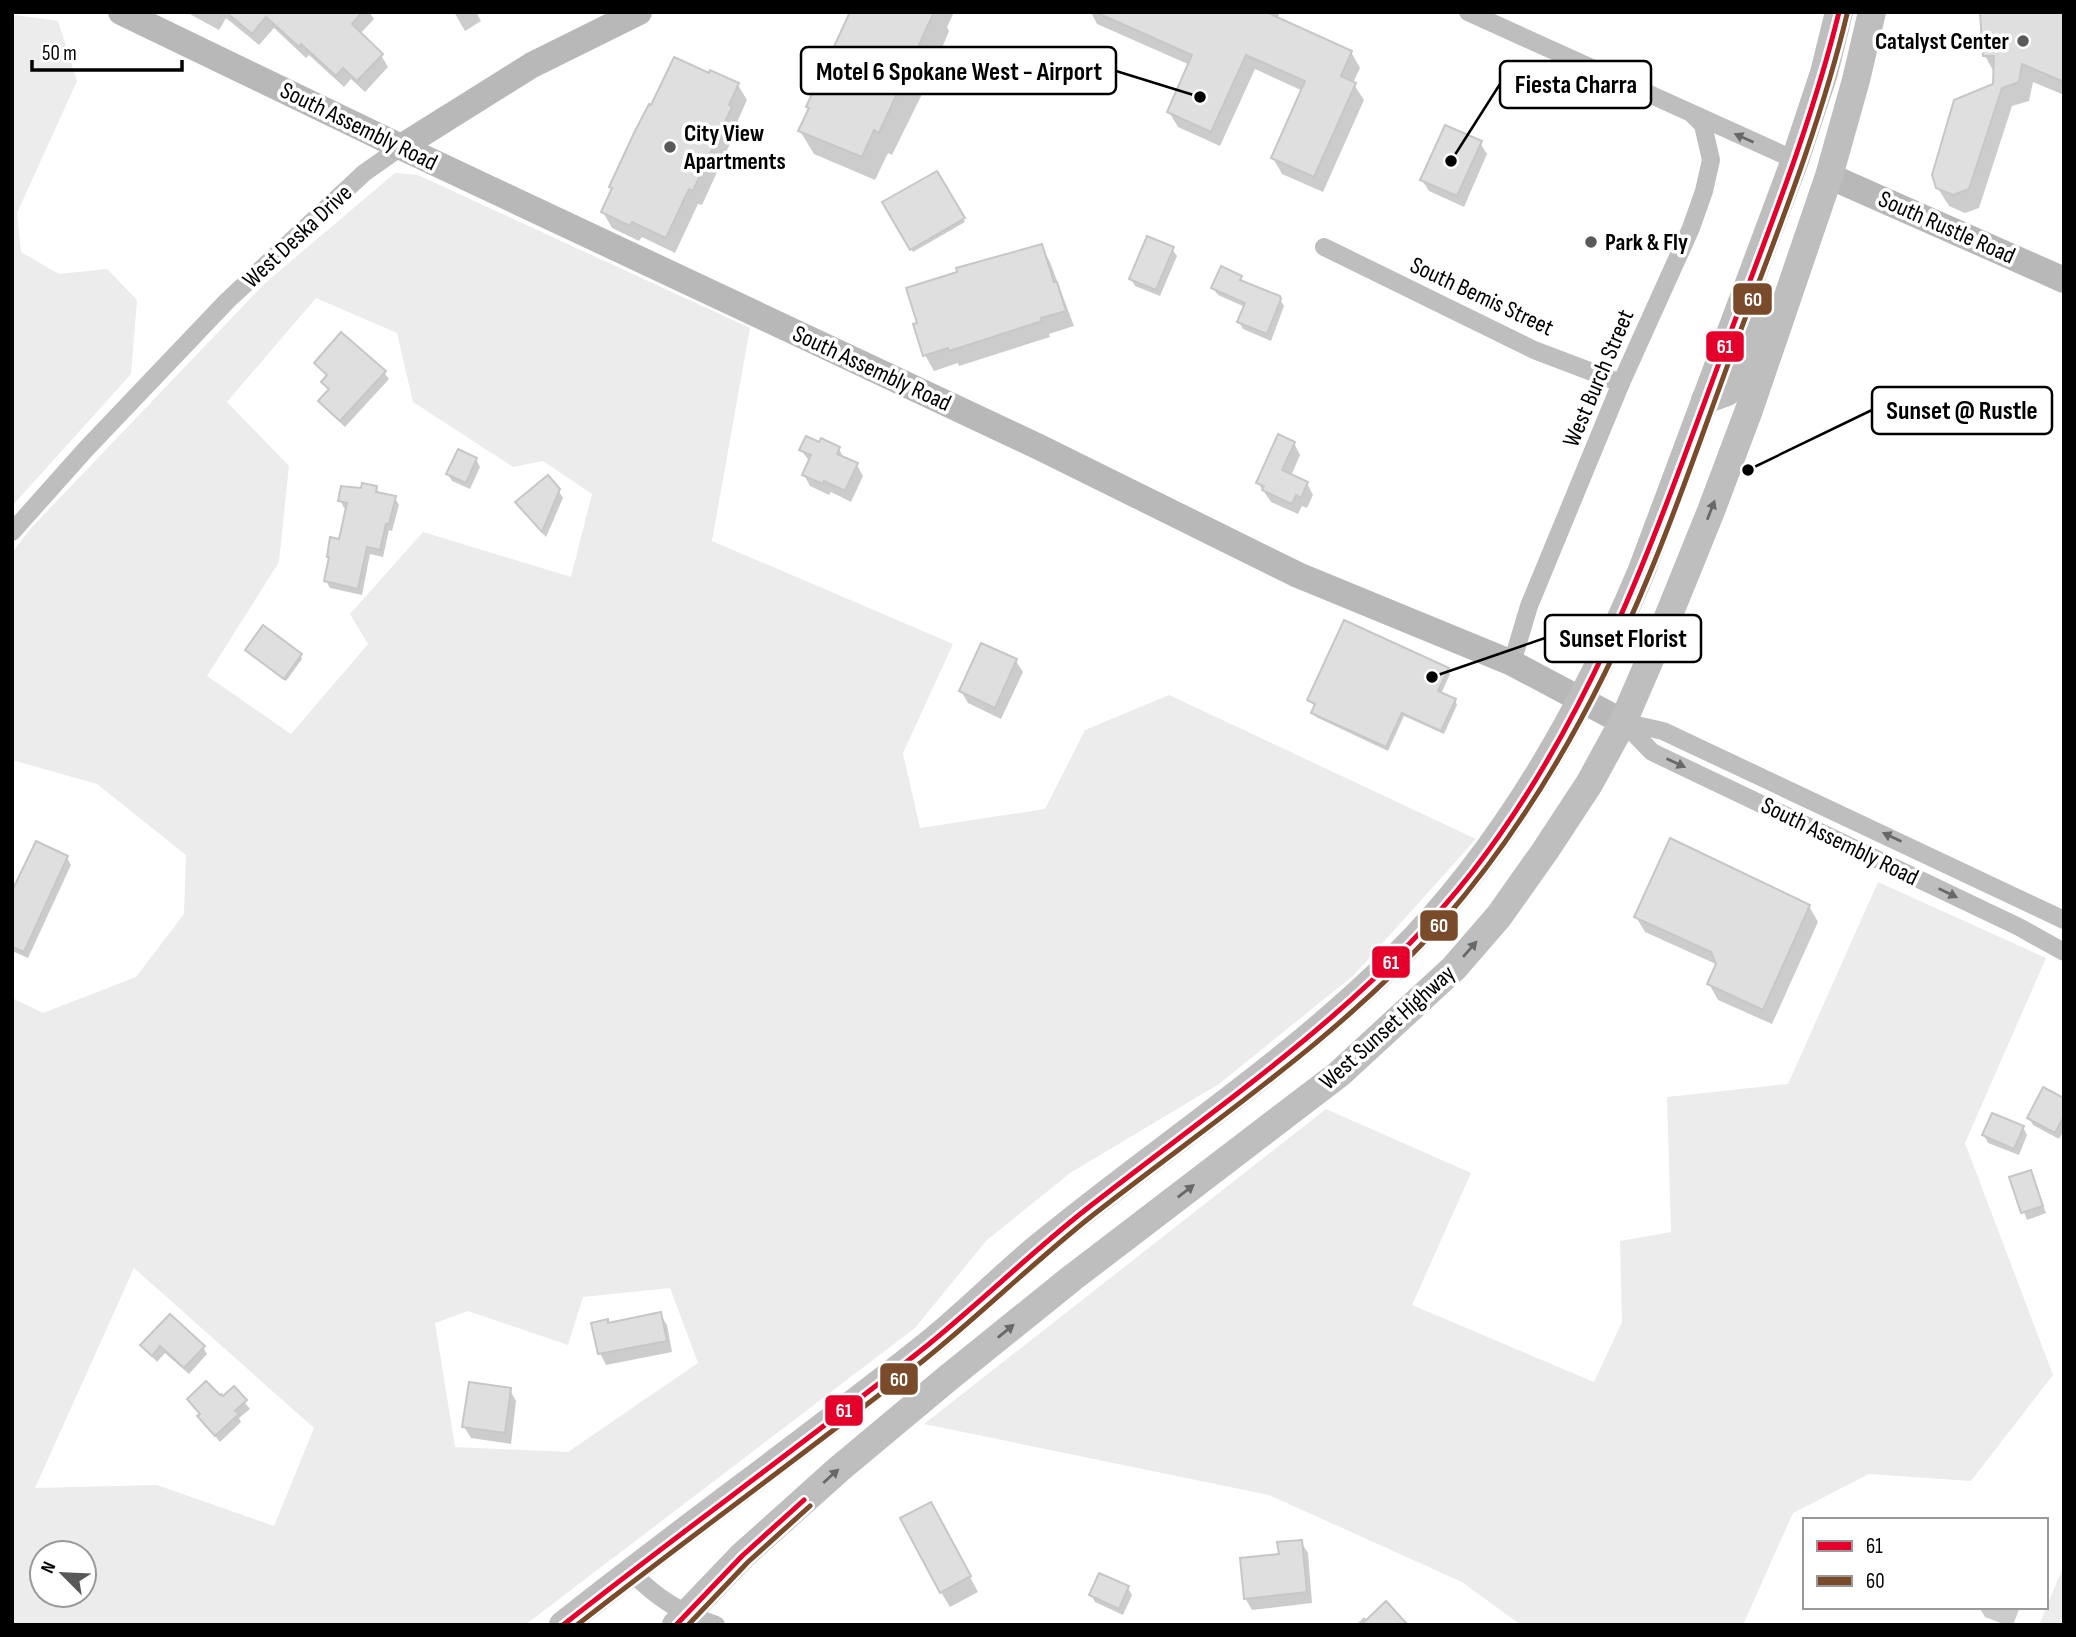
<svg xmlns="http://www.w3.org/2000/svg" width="2076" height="1637" font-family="'Sofia Sans Condensed',sans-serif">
<rect width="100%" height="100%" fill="#fff"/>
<g fill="#ececec" fill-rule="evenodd">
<path d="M16,15L58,21L77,81L17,213L21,252L59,274L107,269L137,300L131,374L12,506V19Z"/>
<path d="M395,173L418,175L750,328L712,541L953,644L903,753L920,828L1045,809L1085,730L1169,695L1476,839L1354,975L1219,1084L1070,1173L986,1241L915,1328L525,1625H12V998L43,1013L136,977L184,914L186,855L97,784L12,760V553L31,528L264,284ZM316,298L397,333L413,402L513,467L543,461L592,494L571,577L423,532L350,614L368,644L291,734L207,676L279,562L289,466L227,402ZM134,1268L314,1428L274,1526L157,1485L35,1488ZM670,1288L698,1363L568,1452L455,1447L435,1323L468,1311L568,1345L583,1297ZM42,1553H84V1595H42Z"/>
<path d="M1878,882L2046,958L1965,1143L2053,1375L1971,1481L1869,1474L1793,1513L1743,1625H1521L1462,1582L1269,1495L924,1424L1326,1109L1471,1173L1412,1305L1594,1382L1622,1322L1620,1241L1671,1232L1667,1097L1788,1084Z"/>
<path d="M2064,1565V1625H2039Z"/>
</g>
<g fill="#0003">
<path d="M186,12H369L374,19L360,34L381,55L388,67L365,92L351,79L344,87L309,55L306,58L274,28L259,45L226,18L219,30Z"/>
<path d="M454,12H476L481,21L465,31Z"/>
<path d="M850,12H954L947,27L949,31L927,84L892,155L888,153L875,180L814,154L800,131L810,110L808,107Z"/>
<path d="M1091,12H1280L1277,19L1351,52L1360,68L1353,83L1364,100L1323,192L1282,174L1273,158L1303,91L1255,69L1220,146L1178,127L1169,112L1190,65L1097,24Z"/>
<path d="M2064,12V95L2033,82L2029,101L2012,106L1979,208L1965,213L1949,206L1937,187L1995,85V74L1985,56Z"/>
<path d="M710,75L738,85L747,100L738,120L739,124L702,205L698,204L675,253L642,237L639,241L612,228L603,212Z"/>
<path d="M1480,143L1487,154L1464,207L1429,191L1422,180Z"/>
<path d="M937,173L965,222L913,252L885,203Z"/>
<path d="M1041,246L1050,262L1074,326L1049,334L1050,337L959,366L958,363L934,371L925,355Z"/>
<path d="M1172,249L1177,256L1160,296L1135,286L1131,279Z"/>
<path d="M1240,277L1244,283L1279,298L1284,306L1271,341L1243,329L1239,322L1245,307L1218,295L1213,288Z"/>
<path d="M316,363L384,372L389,379L345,427L325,408L320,401L329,391L323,382L328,377Z"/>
<path d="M1294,443L1300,455L1291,476L1307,483L1313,495L1307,508L1302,506L1298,514L1271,502L1258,483Z"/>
<path d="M820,444L839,449L845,460L857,465L863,476L851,502L831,492L829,495L810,486L804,475L810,462L801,450Z"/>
<path d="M476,459L480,467L470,489L452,481L448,474Z"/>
<path d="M376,488L380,494L395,498L399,505L392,531L389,530L383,557L370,554L362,595L330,588L326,581L330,560L328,556L341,541L348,509L344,508L340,500L362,490Z"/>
<path d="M558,490L563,498L546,537L521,509Z"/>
<path d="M247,650L301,656L302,659L286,681Z"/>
<path d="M1016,661L1023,672L1001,719L968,703L961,691Z"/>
<path d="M1447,669L1450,674L1441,694L1455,700L1457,705L1444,734L1404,716L1388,751L1316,717L1313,712L1316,707L1309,700Z"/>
<path d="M67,858L71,865L28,958L12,951V895Z"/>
<path d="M1809,906L1818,922L1772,1024L1718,1000L1709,984L1718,965L1645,932L1636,917Z"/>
<path d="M2064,1100V1130L2059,1139L2033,1125L2029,1118Z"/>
<path d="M2023,1127L2027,1135L2019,1155L1988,1143L1984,1135Z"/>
<path d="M2030,1172L2046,1213L2027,1220L2011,1178Z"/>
<path d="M660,1314L667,1325L672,1352L606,1365L600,1353Z"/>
<path d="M142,1346L203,1347L207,1354L189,1374L165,1353L157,1362Z"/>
<path d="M234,1389L250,1409L239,1418L241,1422L220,1442L204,1423L201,1415L189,1399L223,1398Z"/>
<path d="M510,1390L516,1401L511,1444L471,1438L464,1427Z"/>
<path d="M940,1520L978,1592L950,1607L941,1592Z"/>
<path d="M1301,1542L1308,1553L1312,1603L1252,1610L1245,1598L1281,1556Z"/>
<path d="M1128,1588L1132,1595L1123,1615L1095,1602L1091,1595Z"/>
<path d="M1979,1607H2020L2013,1625H2006L1985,1617Z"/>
<path d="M1364,1617L1368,1621L1406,1625H1356Z"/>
</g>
<g fill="#dfdfdf" stroke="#c7c7c7" stroke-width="2">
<path d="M226,12H362L352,24L383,54L357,81L343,68L336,76L301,44L299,47L266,17L252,34Z"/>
<path d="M850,12H934L879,133L874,130L862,157L798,131L809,108L806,107Z"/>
<path d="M1095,12H1266L1352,51L1341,76L1356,83L1314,177L1271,158L1305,81L1246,55L1211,132L1167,112L1192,55Z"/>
<path d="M1980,12H2064V82L2022,64L2019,82L2002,88L1969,189L1953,195L1936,188L1932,175L1954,100L1993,84L1994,56H1983Z"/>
<path d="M674,57L709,73L710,70L739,83L729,105L732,107L702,171L693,191L689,189L666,238L632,222L630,226L601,212L612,188L609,187L634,133L649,104L651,105Z"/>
<path d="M1445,125L1482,141L1457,196L1420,180Z"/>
<path d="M937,171L965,218L910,250L882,202Z"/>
<path d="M1147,236L1174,247L1156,290L1129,279Z"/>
<path d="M1042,244L1054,282H1057L1066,311L1041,318L1042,321L949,351L948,348L923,356L913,324L917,323L906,288L957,272L956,268Z"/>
<path d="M1221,266L1242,276L1240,280L1280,296L1281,299L1267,334L1237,322L1245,303L1211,288Z"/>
<path d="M341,332L386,371L340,421L318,401L329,389L321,382L327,375L314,363Z"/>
<path d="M1278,434L1295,442L1282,470L1308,482L1301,498L1296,495L1292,504L1262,490L1264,486L1256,483Z"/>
<path d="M806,436L819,442L821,438L840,447L837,454L858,463L845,491L824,481L823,484L802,475L811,455L799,450Z"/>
<path d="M458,449L477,458L466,483L446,474Z"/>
<path d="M548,475L560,489L542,532L515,502Z"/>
<path d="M362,483L377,486L376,492L396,496L389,524H386L380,550L367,547L358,589L324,581L329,557H327L330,537L339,539L347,503L338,501L341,486L361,488Z"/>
<path d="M1344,620L1449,668L1438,691L1456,699L1441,731L1402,713L1386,747L1311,713L1315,704L1307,700Z"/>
<path d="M263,625L302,654L284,679L245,650Z"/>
<path d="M981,643L1017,659L995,708L959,691Z"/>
<path d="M1670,838L1810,905L1763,1010L1707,984L1716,964L1711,952L1634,917Z"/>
<path d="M36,841L68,856L24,952L12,947V891Z"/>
<path d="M2043,1087L2064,1098V1116L2055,1133L2027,1118Z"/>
<path d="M1992,1113L2024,1126L2014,1149L1982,1135Z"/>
<path d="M2031,1170L2043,1206L2021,1213L2009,1177Z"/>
<path d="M661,1312L667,1341L598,1354L591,1323L608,1319V1323Z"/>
<path d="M170,1314L205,1346L184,1368L160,1346L152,1356L140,1345Z"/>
<path d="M206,1381L220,1395L221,1394L223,1396L234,1386L247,1400L235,1411L239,1414L215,1436L197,1416L200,1414L187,1399Z"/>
<path d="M469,1382L511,1388L505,1433L462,1427Z"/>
<path d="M931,1502L971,1576L940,1593L900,1518Z"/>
<path d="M1302,1540L1307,1592L1244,1599L1240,1558L1279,1554L1277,1542Z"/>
<path d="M1099,1573L1129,1586L1119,1609L1089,1595Z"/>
<path d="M1386,1601L1408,1625H1361Z"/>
</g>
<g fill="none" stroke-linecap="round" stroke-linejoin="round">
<g stroke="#bebebe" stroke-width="18">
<path d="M1468,12L1795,160"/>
<path d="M1324,247L1534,350L1621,383"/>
<path d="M12,532L86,449L227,301L364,173L401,147"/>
<path d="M1512,663L1529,606L1621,383L1691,228L1704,191L1711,160L1703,125L1693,115"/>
<path d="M1623,722L1652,752L2019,927L2064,952"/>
<path d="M1623,722L1663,731L2064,920"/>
<path d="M630,1571C658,1599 679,1612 716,1625"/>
</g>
<g stroke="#b8b8b8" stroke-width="26">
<path d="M121,12L401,147L1039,447L1298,575L1512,663L1623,722"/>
<path d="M401,147L532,65L639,12"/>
<path d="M1829,176L2064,280"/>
</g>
<g stroke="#bebebe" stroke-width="28">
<path d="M1705,400L1727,392L1736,379L1762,320"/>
<path d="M563,1625C681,1531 805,1443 923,1349C965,1316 1003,1276 1044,1243C1161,1147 1290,1064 1397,957C1506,848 1583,711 1642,570L1795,160L1824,73L1839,12"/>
<path d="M676,1625L742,1556L839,1469L948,1378L1072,1278L1339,1074L1454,968L1499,916L1545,851L1589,784L1623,722L1664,627L1711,511L1749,410L1829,176L1856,80L1872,12"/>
</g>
<g stroke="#fff" stroke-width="10">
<g id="bus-1">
<path d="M563,1625C681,1532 802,1445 919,1352C977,1306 1030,1253 1089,1207C1223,1102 1367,1007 1473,871C1594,715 1654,538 1722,355C1764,242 1810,130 1839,12"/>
<path d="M676,1625L742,1556L804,1500"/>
</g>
</g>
<g stroke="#fff" stroke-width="10">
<g id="bus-2">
<path d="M577,1625C692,1535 810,1450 924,1360C982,1313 1035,1261 1093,1215C1213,1121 1342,1036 1443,921C1531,820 1598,699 1649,575C1679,503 1704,429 1731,356C1773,243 1819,131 1847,14"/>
<path d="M688,1625L748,1562L810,1506"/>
</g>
</g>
<use href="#bus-1" stroke="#e4002b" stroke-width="5"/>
<use href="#bus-2" stroke="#7a4b2a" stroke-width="5"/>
</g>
<defs><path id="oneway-solid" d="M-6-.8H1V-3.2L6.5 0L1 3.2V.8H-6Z" transform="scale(1.75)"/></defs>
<g fill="#686868">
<use href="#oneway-solid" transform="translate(1744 138) rotate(-156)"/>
<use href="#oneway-solid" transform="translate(1711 510) rotate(-69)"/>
<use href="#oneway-solid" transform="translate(1676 763) rotate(25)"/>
<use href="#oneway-solid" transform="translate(1892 837) rotate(-155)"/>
<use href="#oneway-solid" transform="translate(1948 893) rotate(26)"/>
<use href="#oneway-solid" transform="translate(1470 949) rotate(-49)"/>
<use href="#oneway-solid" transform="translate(1186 1191) rotate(-38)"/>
<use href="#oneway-solid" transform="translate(1006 1331) rotate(-39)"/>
<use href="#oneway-solid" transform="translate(831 1476) rotate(-42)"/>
</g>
<g fill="#595959" stroke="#fff" stroke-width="2.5">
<circle cx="2023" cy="41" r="7"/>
<circle cx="670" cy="147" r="7"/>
<circle cx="1591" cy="242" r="7"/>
</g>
<g text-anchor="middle" stroke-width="7" stroke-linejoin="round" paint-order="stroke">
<g font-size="24" font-weight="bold" fill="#000" stroke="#fff" text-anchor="start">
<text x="2009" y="49" text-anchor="end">Catalyst Center</text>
<text x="684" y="141">City View<tspan x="684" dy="28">Apartments</tspan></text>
<text x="1605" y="250">Park &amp; Fly</text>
</g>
<g font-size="24" fill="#000" stroke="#fff">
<text transform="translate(359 126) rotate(26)" y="8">South Assembly Road</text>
<text transform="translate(1947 227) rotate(24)" y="8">South Rustle Road</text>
<text transform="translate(297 236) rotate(-43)" y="8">West Deska Drive</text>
<text transform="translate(1482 296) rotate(25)" y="8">South Bemis Street</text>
<text transform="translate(872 368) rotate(25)" y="8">South Assembly Road</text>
<text transform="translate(1598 378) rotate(-67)" y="8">West Burch Street</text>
<text transform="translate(1840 841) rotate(26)" y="8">South Assembly Road</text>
<text transform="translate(1387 1027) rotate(-42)" y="8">West Sunset Highway</text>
</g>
</g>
<path fill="none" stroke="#000" stroke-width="2.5" d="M1200 97L1116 71M1451 161L1500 84M1748 470L1872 410M1432 677L1545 638"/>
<g fill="#000" stroke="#fff" stroke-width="2.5">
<circle cx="1200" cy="97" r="7"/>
<circle cx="1451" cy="161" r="7"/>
<circle cx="1748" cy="470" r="7"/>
<circle cx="1432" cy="677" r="7"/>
</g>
<g fill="#fff" stroke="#000" stroke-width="2.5">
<rect x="801" y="47" width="315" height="47" rx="7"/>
<rect x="1500" y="61" width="151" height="47" rx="7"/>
<rect x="1872" y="387" width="180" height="47" rx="7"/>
<rect x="1545" y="615" width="156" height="47" rx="7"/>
</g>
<g font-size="26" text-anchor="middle" font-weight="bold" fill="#000">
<text x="959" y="80">Motel 6 Spokane West - Airport</text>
<text x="1576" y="93">Fiesta Charra</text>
<text x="1962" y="419">Sunset @ Rustle</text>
<text x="1623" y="647">Sunset Florist</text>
</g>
<g stroke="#fff" stroke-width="2.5">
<rect x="1732" y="282" width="41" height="34" rx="7" fill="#7a4b2a"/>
<rect x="1705" y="330" width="40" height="33" rx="7" fill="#e4002b"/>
<rect x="1419" y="909" width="40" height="33" rx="7" fill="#7a4b2a"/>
<rect x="1371" y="945" width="40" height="34" rx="7" fill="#e4002b"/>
<rect x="879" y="1362" width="40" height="34" rx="7" fill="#7a4b2a"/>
<rect x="824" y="1394" width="40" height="33" rx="7" fill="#e4002b"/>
</g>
<g font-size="19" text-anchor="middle" font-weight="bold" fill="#fff">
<text x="1753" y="306">60</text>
<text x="1725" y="353">61</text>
<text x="1439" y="932">60</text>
<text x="1391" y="969">61</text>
<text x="899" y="1386">60</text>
<text x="844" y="1417">61</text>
</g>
<rect width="2076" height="1637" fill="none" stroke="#000000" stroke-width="28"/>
<rect x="1803" y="1518" width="245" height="91" fill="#ffffff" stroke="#999999" stroke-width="2"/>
<rect x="1817" y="1541" width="35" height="10" fill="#e4002b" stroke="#999999" stroke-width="2"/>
<text x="1866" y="1553" font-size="21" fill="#000000">61</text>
<rect x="1817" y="1576" width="35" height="10" fill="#7a4b2a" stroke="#999999" stroke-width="2"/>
<text x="1866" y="1588" font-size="21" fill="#000000">60</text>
<g transform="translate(63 1574) rotate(294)"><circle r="33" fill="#ffffff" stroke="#999999" stroke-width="2"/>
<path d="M0-5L12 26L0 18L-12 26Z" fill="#595959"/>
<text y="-10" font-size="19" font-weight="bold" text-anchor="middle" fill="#000000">N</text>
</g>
<path d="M32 60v10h150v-10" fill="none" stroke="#000000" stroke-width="3.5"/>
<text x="42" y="60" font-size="21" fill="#000000" stroke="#ffffff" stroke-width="5" paint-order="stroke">50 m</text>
</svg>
